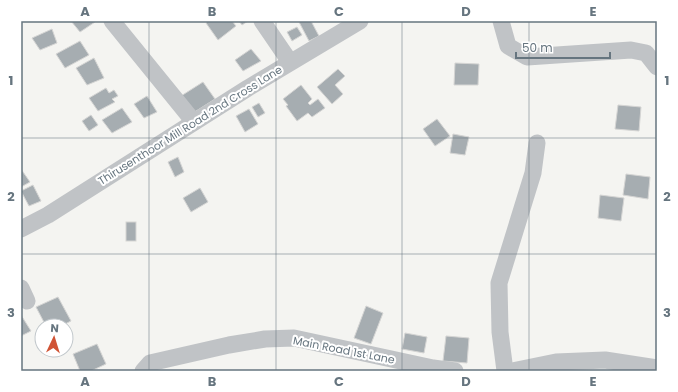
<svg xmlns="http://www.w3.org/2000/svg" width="678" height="392" font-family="Poppins,sans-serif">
<rect width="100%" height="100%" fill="#f4f4f1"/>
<g fill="#a6adb1" stroke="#d5d5d4">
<path d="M71,21H94L95,22L80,32Z"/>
<path d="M208,21H232L236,26L218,40L206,23Z"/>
<path d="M239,21H248L242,25Z"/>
<path d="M300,21H311L319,36L309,41L299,22Z"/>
<path d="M297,27L302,35L292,41L287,32Z"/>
<path d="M52,29L57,43L40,50L32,38Z"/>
<path d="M80,41L89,55L65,68L56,54Z"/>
<path d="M251,49L261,61L243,71L235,60Z"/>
<path d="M94,58L104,78L87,85L76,68Z"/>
<path d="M455,63L479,64L478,85H454Z"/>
<path d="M338,69L345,76L335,85L343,94L332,104L317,87Z"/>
<path d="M203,82L215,99L193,113L181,96Z"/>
<path d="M301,85L312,99L308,103L310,105L318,99L325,108L312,117L308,113L297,121L286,106L288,105L283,99Z"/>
<path d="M106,88L109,93L114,90L118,96L112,99L115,102L98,111L89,98Z"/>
<path d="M147,96L157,112L144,118L134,104Z"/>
<path d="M259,103L265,113L258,117L252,107Z"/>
<path d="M618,105L641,107L639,131L615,129Z"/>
<path d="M122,108L132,122L112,133L102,120Z"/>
<path d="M249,109L258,124L245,132L236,116Z"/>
<path d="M91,115L98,125L89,131L82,121Z"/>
<path d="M437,119L450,136L435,146L423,129Z"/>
<path d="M453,134L469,137L465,155L450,153Z"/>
<path d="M178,157L184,172L175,177L168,162Z"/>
<path d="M21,169L30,182L21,187Z"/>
<path d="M626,174L650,177L648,199L623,195Z"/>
<path d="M33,185L41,201L29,206L21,191Z"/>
<path d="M200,188L208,202L191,212L183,198Z"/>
<path d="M600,195L624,198L621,221L598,218Z"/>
<rect x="126" y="222" width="10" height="19"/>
<path d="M58,297L71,321L61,326H46L36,307Z"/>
<path d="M366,306L383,313L371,344L354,338Z"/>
<path d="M21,315L31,331L21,336Z"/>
<path d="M405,333L427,337L424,353L402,349Z"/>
<path d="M446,336L469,338L467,363L443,361Z"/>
<path d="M97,344L106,364L91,371H80L73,354Z"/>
</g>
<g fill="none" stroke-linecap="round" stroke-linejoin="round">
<g stroke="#c0c3c6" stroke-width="17">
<path d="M112,21L194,122"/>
<path d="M262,21L290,62"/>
<path d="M501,21L508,46L527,57L631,50L646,53L657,67"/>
<path d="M21,229L48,215L248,88L360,21"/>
<path d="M21,288L27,301"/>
<path d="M143,371L150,363L229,345L265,339L294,338L433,368L455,371"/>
<path d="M505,371L500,332L499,283L533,173L537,143"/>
<path d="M512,371L556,362L605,360L657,368"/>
</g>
</g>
<path fill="none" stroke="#66757f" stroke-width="1" stroke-opacity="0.55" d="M149,21V371M276,21V371M402,21V371M529,21V371M21,138H657M21,254H657"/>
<g text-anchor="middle" stroke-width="4" stroke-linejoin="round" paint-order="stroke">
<g font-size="11" fill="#66757f" stroke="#fff">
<text transform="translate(190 125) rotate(-32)" y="4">Thirusenthoor Mill Road 2nd Cross Lane</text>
<text transform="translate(344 350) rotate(11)" y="4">Main Road 1st Lane</text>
</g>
</g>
<rect width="678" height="392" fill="none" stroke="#ffffff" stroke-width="44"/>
<g transform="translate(54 338) rotate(4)"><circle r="19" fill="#ffffff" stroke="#c2c8cc"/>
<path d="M0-3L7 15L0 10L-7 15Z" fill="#d05435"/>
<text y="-6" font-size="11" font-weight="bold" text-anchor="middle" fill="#66757f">N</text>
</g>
<path d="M516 52v6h94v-6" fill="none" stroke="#66757f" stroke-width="2"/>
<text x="522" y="52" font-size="12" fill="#66757f" stroke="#ffffff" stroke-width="3" paint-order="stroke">50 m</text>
<rect x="22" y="22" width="634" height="348" fill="none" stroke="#66757f" stroke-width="1.5"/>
<g font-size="13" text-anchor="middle" font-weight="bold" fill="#66757f">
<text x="85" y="16">A</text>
<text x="212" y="16">B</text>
<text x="339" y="16">C</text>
<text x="466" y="16">D</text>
<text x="593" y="16">E</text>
<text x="11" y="85">1</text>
<text x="667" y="85">1</text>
<text x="11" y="201">2</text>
<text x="667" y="201">2</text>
<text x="11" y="317">3</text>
<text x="667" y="317">3</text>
<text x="85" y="386">A</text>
<text x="212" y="386">B</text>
<text x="339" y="386">C</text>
<text x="466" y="386">D</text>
<text x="593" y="386">E</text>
</g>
</svg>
